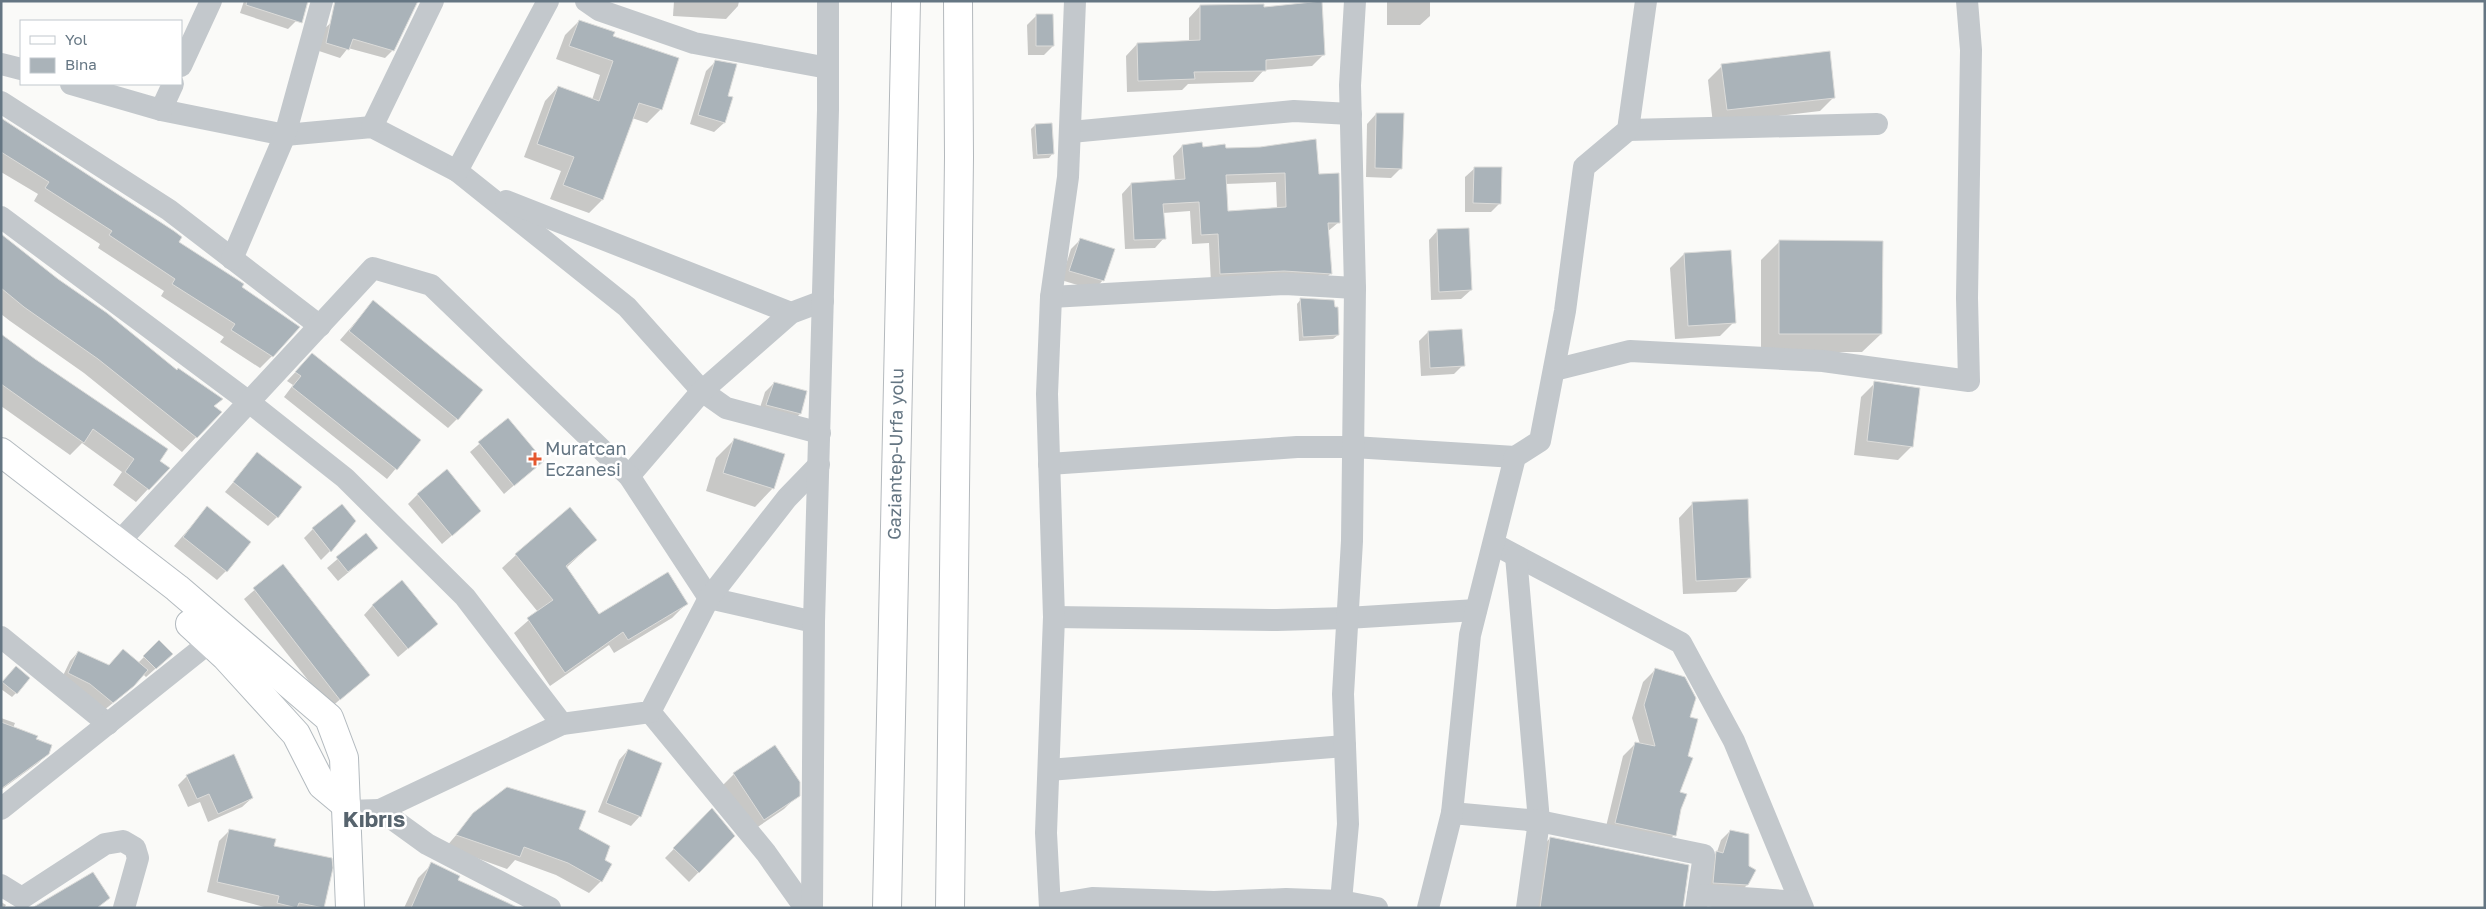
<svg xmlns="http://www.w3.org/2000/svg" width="2486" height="909" font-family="'Golos Text',sans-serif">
<rect width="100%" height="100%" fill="#fafaf8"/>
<g fill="#0003" fill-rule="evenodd">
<path d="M244,1H302L296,21L288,29L240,13Z"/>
<path d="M674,1H739L738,6L726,19L673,16Z"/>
<path d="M1387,1H1430V16L1420,25H1387Z"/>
<path d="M1200,6L1263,9L1324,54L1312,66L1264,70L1253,82L1188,84L1182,90L1127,92L1126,56L1137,44L1189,42V18Z"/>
<path d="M1036,16L1053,46L1044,55H1028L1027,25Z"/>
<path d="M334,20L393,50L385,58L348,48L340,58L319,51L325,28Z"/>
<path d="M579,21L612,36L661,109L647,123L632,118L602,200L589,213L550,199L561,171L524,157L545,101L558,87L592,100L600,75L556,59L565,35Z"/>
<path d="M715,62L726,97L731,98L724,123L714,132L690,124L706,71Z"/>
<path d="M1722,66L1834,97L1820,111L1713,124L1708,80Z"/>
<path d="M1376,114L1401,168L1391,178L1366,177L1367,124Z"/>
<path d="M1,119L241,287L272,356L260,368L220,342L224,337L161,296L164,291L98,248L100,244L34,201L38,194L1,172Z"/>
<path d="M1035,125L1053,153L1049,158L1033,159L1031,129Z"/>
<path d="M1182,146L1225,150L1318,175L1339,222L1327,232L1331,273L1321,283H1211L1209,243L1192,244L1190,211L1163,213L1164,238L1155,248L1125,249L1122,194L1131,184L1175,181L1173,156ZM1276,182L1277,209L1227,212L1225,184Z"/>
<path d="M1475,168L1500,203L1491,212H1465V177Z"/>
<path d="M1438,230L1471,290L1461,299L1431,300L1429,240Z"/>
<path d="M1081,239L1103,280L1094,290L1061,280L1071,249Z"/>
<path d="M1780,241L1881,334L1862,352H1761V260Z"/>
<path d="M1,242L213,407L220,412L182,452L84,373L10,321L1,314Z"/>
<path d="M1684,254L1734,322L1720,336L1675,339L1670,268Z"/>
<path d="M1301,299L1338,335L1333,339L1299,341L1297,304Z"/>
<path d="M373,302L457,419L448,428L340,340Z"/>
<path d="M1428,332L1463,365L1454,374L1421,376L1419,341Z"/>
<path d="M1,336L158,461L148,489L136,502L113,485L122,472L82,443L70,455L1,406Z"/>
<path d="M303,364L420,440L387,479L284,397L293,385L287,381Z"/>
<path d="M774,383L800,414L790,423L758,414L765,392Z"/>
<path d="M1875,383L1912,446L1898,460L1854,455L1861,397Z"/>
<path d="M508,419L542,461L504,494L470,452Z"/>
<path d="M735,439L773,488L755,507L706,491L716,458Z"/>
<path d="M258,453L277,517L268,526L225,492Z"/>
<path d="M418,494L480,511L442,544L408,504Z"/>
<path d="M1693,503L1750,577L1736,592L1683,594L1679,518Z"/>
<path d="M207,508L226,571L217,580L174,546Z"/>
<path d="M313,529L330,551L321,560L304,538Z"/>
<path d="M366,535L367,557L338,581L327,568Z"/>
<path d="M596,540L566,568L598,616L686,604L672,618L614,653L609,645L550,686L514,633L538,612L502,568L516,555Z"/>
<path d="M283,566L369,675L330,708L244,599Z"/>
<path d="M373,605L437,624L398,657L364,615Z"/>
<path d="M159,642L172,654L146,677L143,674L124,694L103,711L60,682L70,661L78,652L109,667L138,663Z"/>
<path d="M1655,670L1689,718L1674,835L1662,847L1604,835L1623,756L1635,744H1640L1632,718L1643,682Z"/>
<path d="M12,672L16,693L12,697L1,689V684Z"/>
<path d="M1,718L15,723L13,728L51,745L47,754L38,763L1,790Z"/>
<path d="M628,750L640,816L631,826L598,812L619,760Z"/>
<path d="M734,774L798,795L784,809L749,833L720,788Z"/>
<path d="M187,776L252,798L242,807L208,822L200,802L188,807L178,785Z"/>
<path d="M712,810L734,836L689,882L665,858Z"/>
<path d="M474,814L578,830L604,861L601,881L589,893L556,875L515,860L507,869L446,847Z"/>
<path d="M230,830L273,847L323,908H268L207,892L219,841Z"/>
<path d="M1730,831L1747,867V885L1738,894L1704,892L1708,862L1717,852L1721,840Z"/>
<path d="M1550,838L1682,908H1533L1541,848Z"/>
<path d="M432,864L457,881L510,908H404L418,878Z"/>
<path d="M1,902L6,905L4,908H1Z"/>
</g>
<g fill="#aab3b9" stroke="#dcdcda" fill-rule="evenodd">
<path d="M247,1H308L302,23L246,5Z"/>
<path d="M335,1H418L394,51L353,39L349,50L326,43Z"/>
<path d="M1322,1L1325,55L1266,60V71L1194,72L1195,79L1138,81L1137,43L1200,40V5L1264,4V7Z"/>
<path d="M1036,14H1053L1054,46H1036Z"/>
<path d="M579,20L615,32L613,36L679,58L662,110L639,103L603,200L563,185L574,157L537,144L558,86L599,101L613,61L569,46Z"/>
<path d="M1830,51L1835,98L1727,110L1721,64Z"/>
<path d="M715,60L737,64L728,96L733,97L725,123L698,115Z"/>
<path d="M1376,113H1404L1402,169L1375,168Z"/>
<path d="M1,118L174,231L182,237L179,242L238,280L244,284L242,287L300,327L273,357L231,330L235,324L172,284L175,279L109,235L112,231L45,188L49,182L1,152Z"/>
<path d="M1052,123L1054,154L1037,155L1035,124Z"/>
<path d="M1316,139L1319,174L1339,173L1340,223H1328L1332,274L1284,271L1220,274L1218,234L1201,235L1199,202L1163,204L1166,239L1134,240L1131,183L1185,179L1182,145L1202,142L1203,147L1225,144L1226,148L1260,147ZM1285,173L1286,207L1228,211L1226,175Z"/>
<path d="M1474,167H1502L1501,204L1473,203Z"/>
<path d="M1469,228L1472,290L1439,292L1437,229Z"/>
<path d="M1,234L58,279L107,313L177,370L178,368L223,399L214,406L222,412L197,438L98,359L24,307L1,288Z"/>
<path d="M1080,238L1115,249L1104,281L1069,271Z"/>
<path d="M1779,240L1883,241L1882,334H1779Z"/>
<path d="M1731,250L1736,323L1688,326L1684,253Z"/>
<path d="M1300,298L1334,300L1335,307H1338L1339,335L1303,337Z"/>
<path d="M373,300L483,390L458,420L349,331Z"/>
<path d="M1462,329L1465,366L1430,368L1428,331Z"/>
<path d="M1,334L35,359L168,449L160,461L170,468L149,490L125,472L134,459L93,429L84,443L1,384Z"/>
<path d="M312,353L421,440L397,470L292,387L301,376L295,372Z"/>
<path d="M1874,381L1920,388L1913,447L1867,441Z"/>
<path d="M774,382L807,391L801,414L766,405Z"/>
<path d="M508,418L544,461L514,486L478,442Z"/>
<path d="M734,438L785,454L774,489L723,473Z"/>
<path d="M257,452L302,487L278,518L233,482Z"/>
<path d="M447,469L481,511L452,536L417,494Z"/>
<path d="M1748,499L1751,578L1696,581L1692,502Z"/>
<path d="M342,504L356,521L331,552L312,528Z"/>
<path d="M207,506L251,542L227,572L183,537Z"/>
<path d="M570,507L597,540L566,566L599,614L668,572L688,604L628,640L623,632L565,673L527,618L553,600L515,554Z"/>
<path d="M366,533L378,548L348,572L336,557Z"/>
<path d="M283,564L370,675L340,700L253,588Z"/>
<path d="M402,580L438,624L408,649L372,605Z"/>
<path d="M159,640L173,654L156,669L143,656Z"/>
<path d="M123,649L148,670L134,686L113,703L90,684L68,673L78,651L109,665Z"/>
<path d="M16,666L30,678L17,694L2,682Z"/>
<path d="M1655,668L1685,677L1696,698L1690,717L1698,719L1688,756L1693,758L1680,792L1687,794L1681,809L1676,836L1615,823L1635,742L1655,746L1644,705Z"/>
<path d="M1,722L38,736L36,739L52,745L49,754L1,789Z"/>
<path d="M775,745L800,782V796L764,820L733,773Z"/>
<path d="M628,749L662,763L641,817L606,803Z"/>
<path d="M234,754L253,798L218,814L209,794L197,799L186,775Z"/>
<path d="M507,787L586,811L579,829L610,846L605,860L612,864L602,882L568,863L524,847L520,857L456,835L473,813Z"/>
<path d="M712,808L735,836L699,873L673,848Z"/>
<path d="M229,829L276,839L274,846L332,858L333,868L324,908L299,903L297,908L277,903L279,896L217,882Z"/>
<path d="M1730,830L1749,834V866L1756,870L1748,885L1713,883L1716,851L1723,853Z"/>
<path d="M1550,837L1689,865L1683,908H1540Z"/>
<path d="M431,862L460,876L458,880L519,908H411Z"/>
<path d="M93,872L110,898L97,908H32Z"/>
</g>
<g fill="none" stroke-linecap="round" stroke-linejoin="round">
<g stroke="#b3babf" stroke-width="30">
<g id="secondary">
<path d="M1,452L177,588L329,718L344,758L350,908"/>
<path d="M190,624L226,657L296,734L322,785L346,805"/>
</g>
</g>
<g stroke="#b4b9bd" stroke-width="30">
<g id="highway">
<path d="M887,908L906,1"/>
<path d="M950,908L959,157L958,1"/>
</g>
</g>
<g stroke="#c3c8cc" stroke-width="22">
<path d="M586,1L599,10L694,43L828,68"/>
<path d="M1,64L21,69"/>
<path d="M181,66L211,1"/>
<path d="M71,84L161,110L285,135L372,127L457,171L627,307L702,391L726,408L820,433"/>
<path d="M1,102L169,210L320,326"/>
<path d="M161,110L173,84"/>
<path d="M372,127L433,1"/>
<path d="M1628,130L1877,124"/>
<path d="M1071,132L1294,111L1351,114"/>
<path d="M457,171L548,1"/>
<path d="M506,201L791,313"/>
<path d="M1,217L249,402L345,478L465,597L562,724"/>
<path d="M232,259L285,135L322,1"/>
<path d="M1051,297L1285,284L1355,288"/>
<path d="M1554,370L1630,351L1823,361L1969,381L1967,298L1971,50L1967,1"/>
<path d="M1049,464L1297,447H1353L1515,457"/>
<path d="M629,476L702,391L791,313L823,301"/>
<path d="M119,542L373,268L431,285L629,476L709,598L814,622"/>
<path d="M1494,544L1681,643L1734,741L1803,908"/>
<path d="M1516,556L1539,821L1527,908"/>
<path d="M1054,617L1277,620L1347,618L1476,610"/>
<path d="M1,637L108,724"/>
<path d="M650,712L766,853L805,908"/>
<path d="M1049,770L1345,746"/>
<path d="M1,809L210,642"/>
<path d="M380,810L562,724L650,712L709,598L787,498L819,465"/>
<path d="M346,811L380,810L427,844L550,908"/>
<path d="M1452,813L1539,821L1704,855L1696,908"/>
<path d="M1,885L22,898L105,844L123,841L135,848L138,858L124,908"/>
<path d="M1698,895L1800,902"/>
<path d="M1341,901L1377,908"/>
<path d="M1050,905L1092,898L1214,902L1286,899L1341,901L1348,824L1343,694L1352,541L1355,288L1350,85L1355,1"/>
<path d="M812,908L814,622L828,110V1"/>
<path d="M1050,908L1046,833L1054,617L1047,394L1051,297L1068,177L1075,1"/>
<path d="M1428,908L1452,813L1470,635L1515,457L1540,441L1565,311L1584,167L1628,130L1646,1"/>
</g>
<use href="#secondary" stroke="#fff" stroke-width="28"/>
<use href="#highway" stroke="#fff" stroke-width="28"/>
</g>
<path fill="#e4572e" stroke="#fff" stroke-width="2" d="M532.5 451.5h5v5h5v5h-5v5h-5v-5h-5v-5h5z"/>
<g text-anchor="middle" stroke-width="5" stroke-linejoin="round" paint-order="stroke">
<g font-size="18" fill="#657683" stroke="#fff" text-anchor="start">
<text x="545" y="455">Muratcan<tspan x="545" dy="21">Eczanesi</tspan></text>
</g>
<g font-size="18" fill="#657683" stroke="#fff">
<text transform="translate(896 454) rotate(-89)" y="6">Gaziantep-Urfa yolu</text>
</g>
<g font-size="22" font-weight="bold" fill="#57646e" stroke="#fff">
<text x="374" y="827">Kıbrıs</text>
</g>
</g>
<rect width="2486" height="909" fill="none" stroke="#657683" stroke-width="5"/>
<rect x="20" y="20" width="162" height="65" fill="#ffffff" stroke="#c1c8cd"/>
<rect x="30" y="36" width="25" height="8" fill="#ffffff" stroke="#c1c8cd"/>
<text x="65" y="45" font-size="15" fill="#657683">Yol</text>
<rect x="30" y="58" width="25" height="15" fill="#aab3b9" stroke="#c1c8cd"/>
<text x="65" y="70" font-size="15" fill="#657683">Bina</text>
</svg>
